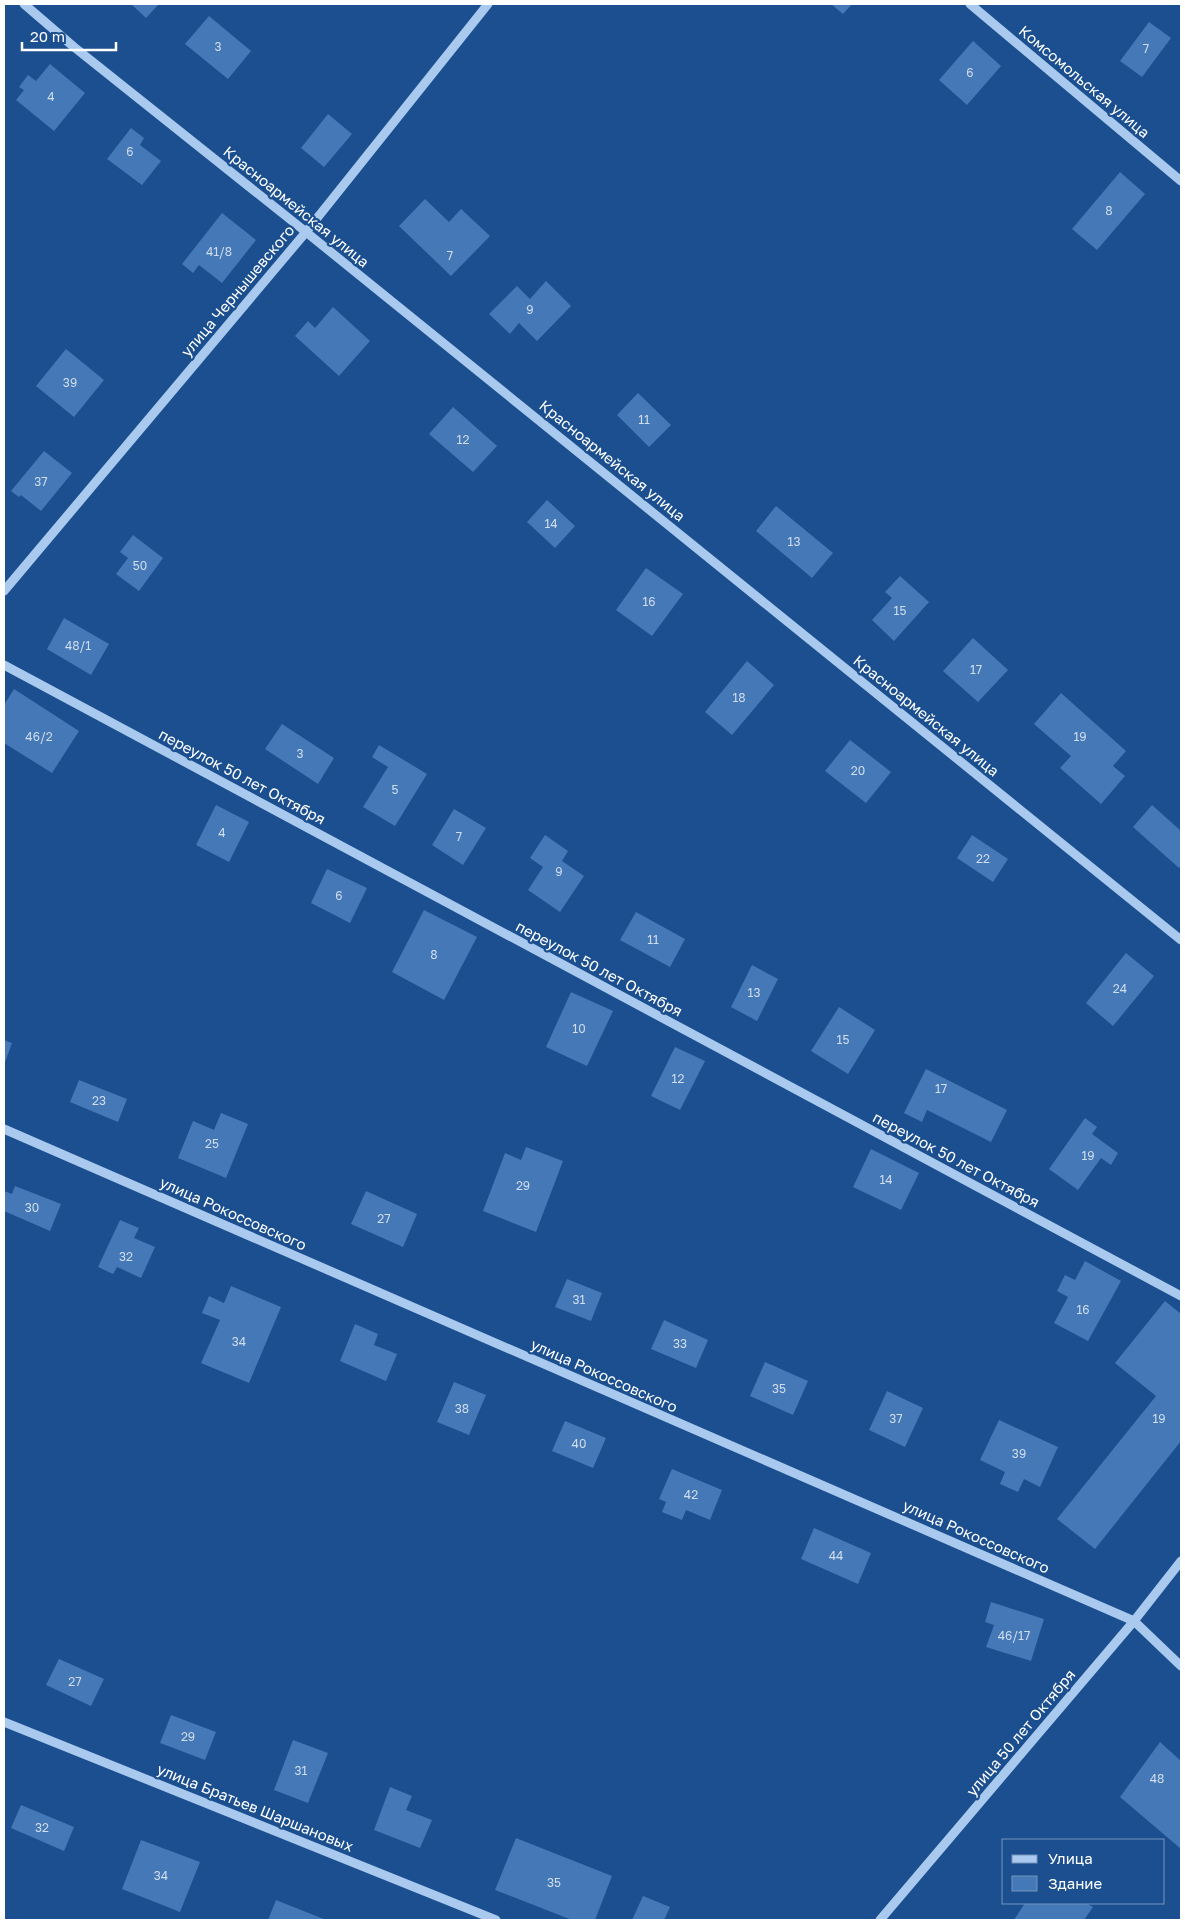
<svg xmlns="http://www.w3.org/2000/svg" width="1185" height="1924" font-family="'Golos Text',sans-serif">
<rect width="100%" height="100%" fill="#1b4f8f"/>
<g fill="#4478b7">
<path d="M131,4H159L146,18Z"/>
<path d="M831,4H852L843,14Z"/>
<path d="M209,16L251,51L228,79L185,44Z"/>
<path d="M1149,22L1171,38L1142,77L1120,61Z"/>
<path d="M973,41L1001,66L967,105L939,80Z"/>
<path d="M50,64L85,93L54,131L16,100L24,90L19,87L28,75L36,81Z"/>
<path d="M328,114L352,134L324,167L301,148Z"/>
<path d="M131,128L144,138L140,145L161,161L142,185L107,159Z"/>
<path d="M1120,172L1145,194L1097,250L1072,229Z"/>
<path d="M425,199L449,222L461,209L490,236L451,276L399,226Z"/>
<path d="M222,213L256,240L222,283L199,265L193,273L182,264Z"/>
<path d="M546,281L571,306L537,341L519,323L510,334L489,314L517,286L530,299Z"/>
<path d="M333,307L370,341L339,376L295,336L308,321L315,328Z"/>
<path d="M66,349L104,380L74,417L36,386Z"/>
<path d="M638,393L671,425L649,447L617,415Z"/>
<path d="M453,407L497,446L473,472L429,434Z"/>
<path d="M44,451L72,473L41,511L21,495L19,497L11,491Z"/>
<path d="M547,500L575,526L555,548L527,522Z"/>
<path d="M776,506L833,553L812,578L756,531Z"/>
<path d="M133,535L163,558L139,591L116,574L128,558L120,552Z"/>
<path d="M646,568L683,594L652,636L616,610Z"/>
<path d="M900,576L929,602L894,641L872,620L892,598L885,592Z"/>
<path d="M64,618L109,644L91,675L47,649Z"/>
<path d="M973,638L1008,670L978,702L943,671Z"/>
<path d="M747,661L774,685L732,735L705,712Z"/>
<path d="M14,689L79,731L52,773L4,743V705Z"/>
<path d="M1061,693L1126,751L1113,766L1125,776L1101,804L1060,768L1071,756L1034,724Z"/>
<path d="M282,724L334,758L318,784L265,749Z"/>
<path d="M850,740L891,772L866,803L825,771Z"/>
<path d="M379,745L427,774L395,826L363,807L388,767L372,757Z"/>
<path d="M216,805L249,822L229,862L196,845Z"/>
<path d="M1152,805L1181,831V865L1179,868L1133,827Z"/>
<path d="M454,809L486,828L463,865L432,845Z"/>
<path d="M545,835L568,851L562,861L584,876L560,912L528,890L543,867L530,858Z"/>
<path d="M972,835L1008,859L993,882L957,858Z"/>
<path d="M327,869L367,888L350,923L311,903Z"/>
<path d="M424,910L477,937L444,1000L392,972Z"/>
<path d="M636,912L685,939L670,967L620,940Z"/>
<path d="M1126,953L1154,976L1113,1026L1086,1003Z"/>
<path d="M752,965L778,979L757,1021L731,1007Z"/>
<path d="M571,992L613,1011L587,1066L546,1047Z"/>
<path d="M839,1007L875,1030L848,1074L811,1051Z"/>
<path d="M4,1040L12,1043L4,1065Z"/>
<path d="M675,1047L705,1061L680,1110L651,1096Z"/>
<path d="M926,1069L1007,1110L991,1142L927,1110L922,1122L904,1113Z"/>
<path d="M79,1080L127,1099L118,1122L70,1102Z"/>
<path d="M221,1113L248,1124L226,1178L178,1158L193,1121L214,1130Z"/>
<path d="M1085,1118L1097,1127L1092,1134L1118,1153L1111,1165L1101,1158L1078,1190L1049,1169Z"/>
<path d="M526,1147L563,1161L536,1232L483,1211L505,1153L521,1160Z"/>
<path d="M871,1149L919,1173L901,1210L853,1187Z"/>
<path d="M15,1186L61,1204L50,1231L4,1211V1191L12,1194Z"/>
<path d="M366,1191L417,1214L403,1247L351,1224Z"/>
<path d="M120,1220L139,1228L134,1238L155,1247L141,1278L117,1267L113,1274L98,1267Z"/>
<path d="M1085,1261L1121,1281L1088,1341L1054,1323L1068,1297L1057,1291L1065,1275L1075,1280Z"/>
<path d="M567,1279L602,1293L591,1321L555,1307Z"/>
<path d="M231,1286L281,1307L249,1383L201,1363L220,1320L202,1313L209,1296L224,1303Z"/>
<path d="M1165,1301L1181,1314V1441L1095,1549L1057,1519L1156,1396L1115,1363Z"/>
<path d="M664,1320L708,1340L696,1368L651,1349Z"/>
<path d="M355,1324L378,1334L374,1345L397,1354L386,1381L340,1361Z"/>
<path d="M765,1362L808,1381L793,1415L750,1396Z"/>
<path d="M454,1382L486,1395L469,1435L437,1422Z"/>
<path d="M887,1391L923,1408L905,1447L869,1430Z"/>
<path d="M999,1420L1058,1447L1040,1487L1024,1479L1018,1492L1000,1484L1005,1472L980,1460Z"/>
<path d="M565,1421L606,1438L593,1468L552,1451Z"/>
<path d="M672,1469L722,1490L710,1520L686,1510L682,1520L662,1512L666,1502L659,1499Z"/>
<path d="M814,1528L871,1553L858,1584L801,1559Z"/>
<path d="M991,1602L1044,1619L1031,1661L986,1647L994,1625L985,1622Z"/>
<path d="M59,1659L104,1679L91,1706L46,1685Z"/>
<path d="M171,1715L216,1732L205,1760L160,1743Z"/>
<path d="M293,1740L328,1753L308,1803L274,1790Z"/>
<path d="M1160,1742L1181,1761V1849L1120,1797Z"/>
<path d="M390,1787L412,1796L406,1810L432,1820L420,1848L374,1830Z"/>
<path d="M21,1805L74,1827L64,1851L11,1828Z"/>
<path d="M516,1838L612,1876L595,1920H572L495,1890Z"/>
<path d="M141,1840L200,1862L180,1912L122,1889Z"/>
<path d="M643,1896L670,1907L664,1920H632Z"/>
<path d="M276,1900L326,1920H268Z"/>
<path d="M1025,1903H1086L1093,1907L1084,1920H1014Z"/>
</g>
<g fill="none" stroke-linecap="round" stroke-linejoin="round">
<g stroke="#a9c9ee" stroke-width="9">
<path d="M24,4L74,47L306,232L1181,940"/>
<path d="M970,4L1181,181"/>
<path d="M4,591L306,232L488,4"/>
<path d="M4,665L1181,1296"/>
<path d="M4,1129L1134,1621L1181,1666"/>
<path d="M4,1722L496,1920"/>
<path d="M880,1920L1134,1621L1181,1561"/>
</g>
</g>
<g text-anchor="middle" stroke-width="4.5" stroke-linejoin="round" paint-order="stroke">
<g font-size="12" fill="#d0dded">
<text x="218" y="51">3</text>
<text x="1146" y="53">7</text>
<text x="970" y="77">6</text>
<text x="51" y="101">4</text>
<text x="130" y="156">6</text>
<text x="1109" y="215">8</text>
<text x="219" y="256">41/8</text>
<text x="450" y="260">7</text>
<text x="530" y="314">9</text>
<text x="70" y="387">39</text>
<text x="644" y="424">11</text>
<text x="463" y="444">12</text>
<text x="41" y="486">37</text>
<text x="551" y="528">14</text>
<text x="794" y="546">13</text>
<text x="140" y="570">50</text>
<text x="649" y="606">16</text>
<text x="900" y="615">15</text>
<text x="78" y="650">48/1</text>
<text x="976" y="674">17</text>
<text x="739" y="702">18</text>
<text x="39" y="741">46/2</text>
<text x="1080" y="741">19</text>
<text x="300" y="758">3</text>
<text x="858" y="775">20</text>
<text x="395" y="794">5</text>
<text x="222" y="837">4</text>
<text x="459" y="841">7</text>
<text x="983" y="863">22</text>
<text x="559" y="876">9</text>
<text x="339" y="900">6</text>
<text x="653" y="944">11</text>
<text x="434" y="959">8</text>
<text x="1120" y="993">24</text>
<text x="754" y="997">13</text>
<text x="579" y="1033">10</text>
<text x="843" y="1044">15</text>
<text x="678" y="1083">12</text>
<text x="941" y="1093">17</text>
<text x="99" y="1105">23</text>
<text x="212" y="1148">25</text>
<text x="1088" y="1160">19</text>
<text x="886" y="1184">14</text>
<text x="523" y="1190">29</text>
<text x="32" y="1212">30</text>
<text x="384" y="1223">27</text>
<text x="126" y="1261">32</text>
<text x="579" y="1304">31</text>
<text x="1083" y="1314">16</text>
<text x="239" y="1346">34</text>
<text x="680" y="1348">33</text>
<text x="779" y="1393">35</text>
<text x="462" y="1413">38</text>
<text x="896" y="1423">37</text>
<text x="1159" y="1423">19</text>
<text x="579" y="1448">40</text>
<text x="1019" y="1458">39</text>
<text x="691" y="1499">42</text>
<text x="836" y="1560">44</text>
<text x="1014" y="1640">46/17</text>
<text x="75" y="1686">27</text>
<text x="188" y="1741">29</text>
<text x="301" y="1775">31</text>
<text x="1157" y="1783">48</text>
<text x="42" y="1832">32</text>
<text x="161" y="1880">34</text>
<text x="554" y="1887">35</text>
</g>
<g font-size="15" fill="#fff" stroke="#1b4f8f">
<text transform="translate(1084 82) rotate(40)" y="5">Комсомольская улица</text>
<text transform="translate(296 207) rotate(39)" y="5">Красноармейская улица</text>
<text transform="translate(238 291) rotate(-50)" y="5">улица Чернышевского</text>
<text transform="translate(612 461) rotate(39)" y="5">Красноармейская улица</text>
<text transform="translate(926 716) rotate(39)" y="5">Красноармейская улица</text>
<text transform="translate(242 777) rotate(28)" y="5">переулок 50 лет Октября</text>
<text transform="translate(599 969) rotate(28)" y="5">переулок 50 лет Октября</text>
<text transform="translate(956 1160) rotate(28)" y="5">переулок 50 лет Октября</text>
<text transform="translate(233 1214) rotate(24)" y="5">улица Рокоссовского</text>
<text transform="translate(604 1376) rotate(24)" y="5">улица Рокоссовского</text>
<text transform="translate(976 1537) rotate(24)" y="5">улица Рокоссовского</text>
<text transform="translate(1021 1733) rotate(-50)" y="5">улица 50 лет Октября</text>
<text transform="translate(255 1808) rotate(22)" y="5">улица Братьев Шаршановых</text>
</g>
</g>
<rect width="1185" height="1924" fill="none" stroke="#ffffff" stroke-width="10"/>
<rect x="1002" y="1839" width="162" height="65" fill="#1b4f8f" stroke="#7695bc"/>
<rect x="1012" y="1855" width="25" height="8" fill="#a9c9ee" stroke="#7695bc"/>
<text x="1048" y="1864" font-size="15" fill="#ffffff">Улица</text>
<rect x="1012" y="1876" width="25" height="15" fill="#4478b7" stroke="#7695bc"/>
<text x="1048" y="1889" font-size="15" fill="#ffffff">Здание</text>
<path d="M22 42v8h94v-8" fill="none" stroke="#ffffff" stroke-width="2.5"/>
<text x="30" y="42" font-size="15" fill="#ffffff" stroke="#1b4f8f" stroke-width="4" paint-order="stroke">20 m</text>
</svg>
